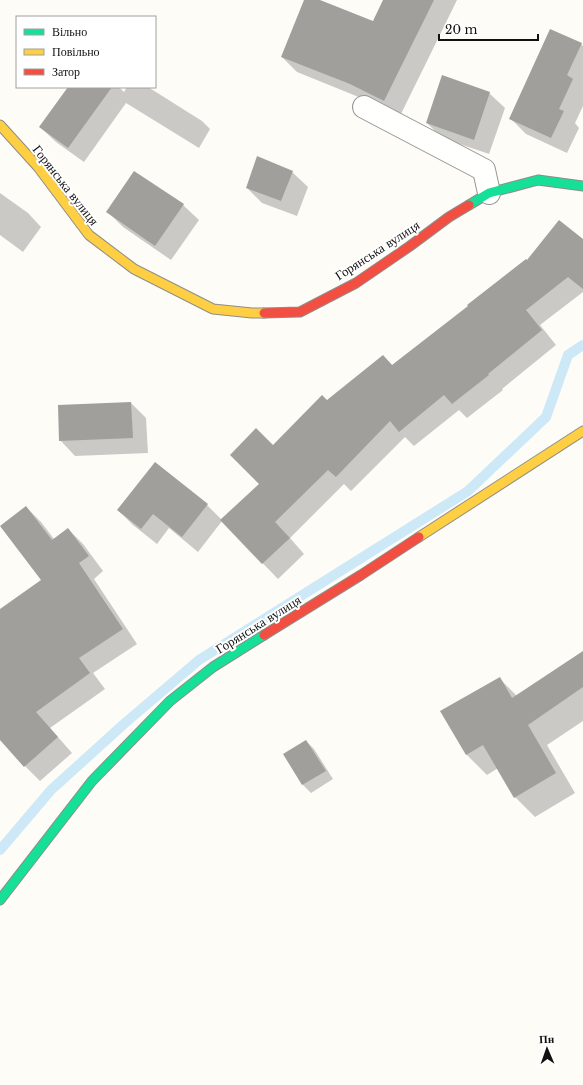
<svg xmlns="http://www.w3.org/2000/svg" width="583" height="1085" font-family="'Libre Baskerville',serif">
<rect width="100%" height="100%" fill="#fdfcf7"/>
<g fill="#0003">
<path d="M305,0H317L373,22L384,0H457L400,116L366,100L297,72L282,57Z"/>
<path d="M581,44L583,46V106L575,123L579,128L567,153L526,134L510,118Z"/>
<path d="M69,87H119L124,92L127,87H148L202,121L210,129L199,148L126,103L84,162L56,142L40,127Z"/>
<path d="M489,93L505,108L489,154L442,138L427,123Z"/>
<path d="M292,172L308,187L297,216L262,203L247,188Z"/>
<path d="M0,193L28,213L41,227L23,252L0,235Z"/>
<path d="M183,205L199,220L171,260L123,227L108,212Z"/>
<path d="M583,240V292L540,325L556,345L502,389L503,390L467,418L459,410L414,446L405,437L351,491L344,484L290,538L304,554L278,579L222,521L198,552L169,528L157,544L133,525L118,510L155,463L207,505L222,520L260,484L273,446L383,356L393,366L527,262Z"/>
<path d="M131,403L146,418L148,453L75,456L60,440Z"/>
<path d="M26,507L41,522L54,539L68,529L83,544L103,571L94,579L137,644L93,673L105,689L50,728L72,753L40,781L25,766L0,738V616L43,580Z"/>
<path d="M583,661V721L547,745L575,793L535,817L515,797L498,768L487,775L467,755L442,712L499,678L517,696Z"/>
<path d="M306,741L314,749L333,779L311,793L303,785L285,754Z"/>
</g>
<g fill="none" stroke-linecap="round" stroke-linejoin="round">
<path stroke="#cde8f7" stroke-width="10" d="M0,850L51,790L125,723L199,660L468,491L546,417L568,355L583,345"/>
</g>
<g fill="#a19f9c">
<path d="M304,0H320L373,21L383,0H434L384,101L350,84L281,57Z"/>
<path d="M550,29L582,43L567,75L573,79L559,109L564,111L551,138L509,119Z"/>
<path d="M442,75L490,92L474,140L426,123Z"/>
<path d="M68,87H112L68,148L39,127Z"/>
<path d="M257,156L293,171L281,201L246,188Z"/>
<path d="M134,171L184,204L155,246L106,212Z"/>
<path d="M559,220L583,239V289L568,277L526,310L542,330L488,374L489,375L452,404L444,395L399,432L390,421L336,477L328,470L275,522L290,538L262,564L220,520L259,484L230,455L256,428L273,445L322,395L327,400L383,355L392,365L468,306L467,305L526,259L527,260Z"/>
<path d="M131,402L133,438L59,441L58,405Z"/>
<path d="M155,462L208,504L182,537L153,514L141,529L117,510Z"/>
<path d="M26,506L52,540L68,528L89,556L79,563L123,629L79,658L90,673L36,712L58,737L24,767L0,740V609L41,580L0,526Z"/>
<path d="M583,651V687L528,725L556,773L514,798L483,745L466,755L440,711L500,677L512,698Z"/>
<path d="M306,740L326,771L302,785L283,754Z"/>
</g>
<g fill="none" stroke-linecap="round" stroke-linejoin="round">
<g stroke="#979795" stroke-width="24">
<path id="street" d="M364,107L484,170L489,193"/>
</g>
<g stroke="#8e8d8b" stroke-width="11">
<g id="fast">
<path d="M469,205L489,193L538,180L583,186"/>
<path d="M0,900L92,781L170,701L213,667L264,635"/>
</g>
</g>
<g stroke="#8e8d8b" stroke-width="11">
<g id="slow">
<path d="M0,125L38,167L89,235L134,269L213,309L252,313H264"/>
<path d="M419,537L583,431"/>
</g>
</g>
<g stroke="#8e8d8b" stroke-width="11">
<g id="jam">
<path d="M264,313L300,312L356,283L410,246L449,217L469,205"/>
<path d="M264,635L361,575L419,537"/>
</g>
</g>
<use href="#street" stroke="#fffffe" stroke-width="22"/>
<use href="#fast" stroke="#16e098" stroke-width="9"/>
<use href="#slow" stroke="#ffcf43" stroke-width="9"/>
<use href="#jam" stroke="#f24e42" stroke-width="9"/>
</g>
<g text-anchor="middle" stroke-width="4" stroke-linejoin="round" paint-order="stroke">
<g font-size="13" fill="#111" stroke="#fff">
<text transform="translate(66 185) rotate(52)" y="5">Горянська вулиця</text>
<text transform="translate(377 250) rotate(-33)" y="5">Горянська вулиця</text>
<text transform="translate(258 624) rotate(-32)" y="5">Горянська вулиця</text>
</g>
</g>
<rect x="16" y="16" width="140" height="72" fill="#ffffff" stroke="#a0a0a0"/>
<rect x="24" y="29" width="20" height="6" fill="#16e098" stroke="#a0a0a0"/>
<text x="52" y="36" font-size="12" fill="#111111">Вільно</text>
<rect x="24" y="49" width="20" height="6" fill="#ffcf43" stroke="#a0a0a0"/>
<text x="52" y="56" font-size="12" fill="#111111">Повільно</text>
<rect x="24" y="69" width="20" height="6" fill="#f24e42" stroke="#a0a0a0"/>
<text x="52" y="76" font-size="12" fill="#111111">Затор</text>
<g transform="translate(547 1049) rotate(358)" stroke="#ffffff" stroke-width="3" paint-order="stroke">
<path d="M0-3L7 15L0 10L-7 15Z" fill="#111111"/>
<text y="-6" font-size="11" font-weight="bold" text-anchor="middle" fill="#111111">Пн</text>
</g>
<path d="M439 34v6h99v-6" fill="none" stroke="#111111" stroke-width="2"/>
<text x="445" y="34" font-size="12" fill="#111111" stroke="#ffffff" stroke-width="3" paint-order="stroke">20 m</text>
</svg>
